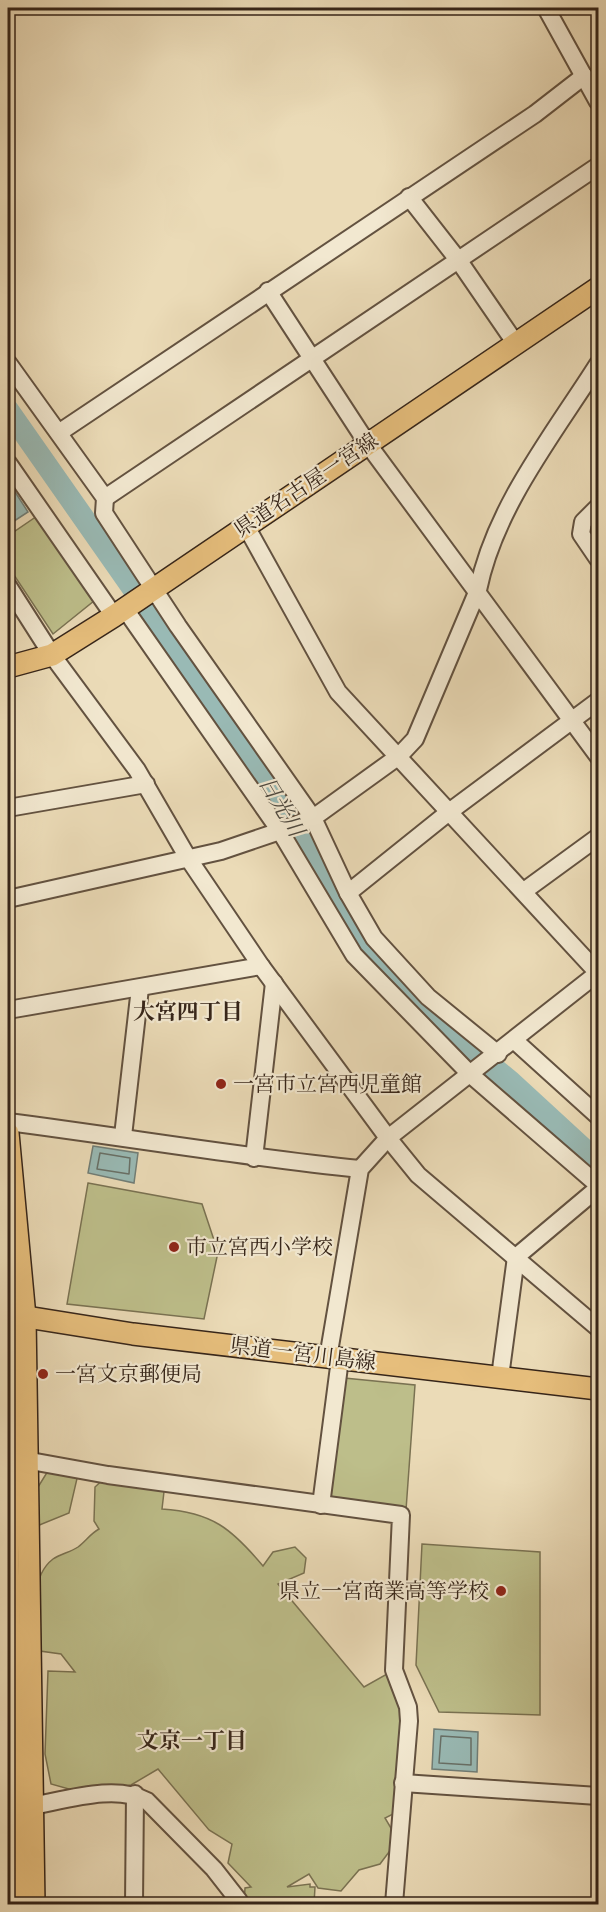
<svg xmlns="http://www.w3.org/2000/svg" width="606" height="1912" font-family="'Libre Bodoni','Noto Serif JP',serif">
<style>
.green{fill:#bdbe8a;stroke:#7a7252;stroke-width:1.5}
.water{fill:#99bab5;stroke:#717e77;stroke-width:1.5}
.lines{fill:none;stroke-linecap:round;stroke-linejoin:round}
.shore{stroke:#687067;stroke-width:1.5}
.river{stroke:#99bab5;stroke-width:22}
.minor-casing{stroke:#635240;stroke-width:20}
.major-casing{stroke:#362519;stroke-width:24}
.minor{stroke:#f2e8d0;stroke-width:16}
.major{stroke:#e6be7c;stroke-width:21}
.poi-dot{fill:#8f2418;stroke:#f2e8d0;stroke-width:2}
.labels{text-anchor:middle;stroke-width:4.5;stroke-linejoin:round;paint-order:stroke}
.street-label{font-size:21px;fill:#362519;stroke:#f2e8d0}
.poi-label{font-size:21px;fill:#362519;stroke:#f2e8d0;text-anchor:start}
.water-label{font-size:22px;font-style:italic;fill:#4f4a40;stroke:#f2e8d0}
.neighbourhood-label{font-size:22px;font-weight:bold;fill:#362519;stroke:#f2e8d0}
</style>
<rect width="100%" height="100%" fill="#ebdbb7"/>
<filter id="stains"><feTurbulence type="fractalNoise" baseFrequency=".00333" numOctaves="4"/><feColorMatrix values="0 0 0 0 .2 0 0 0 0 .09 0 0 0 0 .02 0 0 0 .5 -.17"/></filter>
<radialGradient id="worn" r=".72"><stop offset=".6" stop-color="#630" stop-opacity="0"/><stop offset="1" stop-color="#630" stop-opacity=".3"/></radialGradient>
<!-- green -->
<g class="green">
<path d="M 43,512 L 100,596 L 53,634 L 8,566 L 8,536 Z"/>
<path d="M 88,1183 L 202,1204 L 218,1252 L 204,1319 L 67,1304 Z"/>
<path d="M 334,1377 L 415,1385 L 406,1510 L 322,1502 Z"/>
<path d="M 51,1466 L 79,1470 L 69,1513 L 37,1526 L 38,1487 Z"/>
<path d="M 108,1475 L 165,1483 L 162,1509 C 212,1512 232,1529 263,1566 L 273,1552 L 295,1547 L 306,1558 L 304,1573 L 278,1584 L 364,1687 L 394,1670 L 402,1694 L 401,1810 L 385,1818 L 398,1840 L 380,1864 L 359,1870 L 341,1891 L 318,1888 L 309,1874 L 287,1887 L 310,1884 L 310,1887 L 315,1887 L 314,1904 L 244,1904 L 245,1888 L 251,1887 L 228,1863 L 232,1844 L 209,1830 L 158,1769 L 131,1785 L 90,1795 L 51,1784 L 45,1754 L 48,1671 L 75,1672 L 61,1654 L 40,1651 C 37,1623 27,1579 53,1559 C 60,1554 71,1552 78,1547 C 86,1541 90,1534 99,1529 L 94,1521 L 95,1487 Z"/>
<path d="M 422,1544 L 540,1552 L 540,1715 L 439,1712 L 416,1665 Z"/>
</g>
<!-- water -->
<g class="water">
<path d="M 8,481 L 28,512 L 8,525 Z"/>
<path d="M 93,1146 L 138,1153 L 134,1183 L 88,1173 Z"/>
<path d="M 434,1729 L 478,1732 L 477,1772 L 432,1769 Z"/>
</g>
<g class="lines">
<!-- shore -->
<g class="shore">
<path d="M 100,1153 L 130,1158 L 129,1174 L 97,1169 Z"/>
<path d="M 441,1736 L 471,1738 L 471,1765 L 439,1763 Z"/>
</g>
<!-- river -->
<path class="river" d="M 8,410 L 262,773 L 342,913 L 373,961 L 427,1013 L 511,1082 L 598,1162"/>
<!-- minor casing -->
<g class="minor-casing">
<g id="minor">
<path d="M 546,8 L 598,102"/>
<path d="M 409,197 L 459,261 L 516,344"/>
<path d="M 268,291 L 367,443 L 598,756"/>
<path d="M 8,363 L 105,498 L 104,513 L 178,626 L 313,818 L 348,893 L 374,938 L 428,997 L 498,1054"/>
<path d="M 60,432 L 535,114 L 584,76"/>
<path d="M 8,463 L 114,616"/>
<path d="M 105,498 L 598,166"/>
<path d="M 598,507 L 583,522 L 581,534 L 598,559"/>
<path d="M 246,526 L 338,692 L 598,973 L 388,1138 L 360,1169 L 328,1358"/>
<path d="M 8,586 L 52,655 L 137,770 L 188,858 L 261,966 L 388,1138 L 418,1175 L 598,1328"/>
<path d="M 125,609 L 280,831 L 354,955 L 471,1075 L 598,1185"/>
<path d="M 8,808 L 146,784"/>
<path d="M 524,891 L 598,837"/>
<path d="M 348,893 L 449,812 L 598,701"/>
<path d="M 8,899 L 221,851 L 280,831 L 313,818 L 399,756 L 415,739 L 478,590 C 495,507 553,435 598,364"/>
<path d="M 8,1010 L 261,966"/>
<path d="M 515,1041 L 598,1116"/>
<path d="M 8,1122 C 125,1137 242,1157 360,1169"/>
<path d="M 123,1136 L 140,988"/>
<path d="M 254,1158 L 274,983"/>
<path d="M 500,1377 L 516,1257 L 598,1188"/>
<path d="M 25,1460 L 108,1475 L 401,1515 L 394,1670 L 408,1707 L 409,1721 L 394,1904"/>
<path d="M 321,1505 L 340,1359"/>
<path d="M 403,1783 L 598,1796"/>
<path d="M 20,1808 C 58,1803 113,1782 147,1801 L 214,1869 L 239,1901 L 239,1904"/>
<path d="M 134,1904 L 135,1794"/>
</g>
</g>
<!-- major casing -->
<g class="major-casing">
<g id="major">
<path d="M 8,667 L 52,655 L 114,616 L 598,288"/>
<path d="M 8,1133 L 25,1317 L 34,1904"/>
<path d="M 8,1312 L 8,1550 L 15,1904"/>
<path d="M 8,1314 L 133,1334 L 598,1389"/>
</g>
</g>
<!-- minor -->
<use href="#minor" class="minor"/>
<!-- major -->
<use href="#major" class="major"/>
</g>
<!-- markers -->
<g class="poi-dot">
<circle cx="221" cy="1084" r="6"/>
<circle cx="174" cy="1247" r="6"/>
<circle cx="43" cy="1374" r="6"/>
<circle cx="501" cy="1591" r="6"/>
</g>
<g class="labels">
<!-- street labels -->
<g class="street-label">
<text transform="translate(306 485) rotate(-34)" y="7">県道名古屋一宮線</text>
<text transform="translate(303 1354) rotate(7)" y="7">県道一宮川島線</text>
</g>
<!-- poi labels -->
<g class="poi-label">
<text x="233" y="1091">一宮市立宮西児童館</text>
<text x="186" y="1254">市立宮西小学校</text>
<text x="55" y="1381">一宮文京郵便局</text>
<text x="489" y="1598" text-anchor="end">県立一宮商業高等学校</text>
</g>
<!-- water labels -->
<g class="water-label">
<text transform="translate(282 806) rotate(59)" y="8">日光川</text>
</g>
<!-- neighbourhood labels -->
<g class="neighbourhood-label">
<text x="188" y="1019">大宮四丁目</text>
<text x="192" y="1748">文京一丁目</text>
</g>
</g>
<!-- margin -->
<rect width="606" height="1912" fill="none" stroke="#ebdbb7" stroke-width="30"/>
<rect x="9" y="9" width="588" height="1894" fill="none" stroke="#362519" stroke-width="3"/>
<rect x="15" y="15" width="576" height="1882" fill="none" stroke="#362519" stroke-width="1.5"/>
<rect width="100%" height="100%" filter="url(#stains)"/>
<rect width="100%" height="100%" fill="url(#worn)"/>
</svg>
